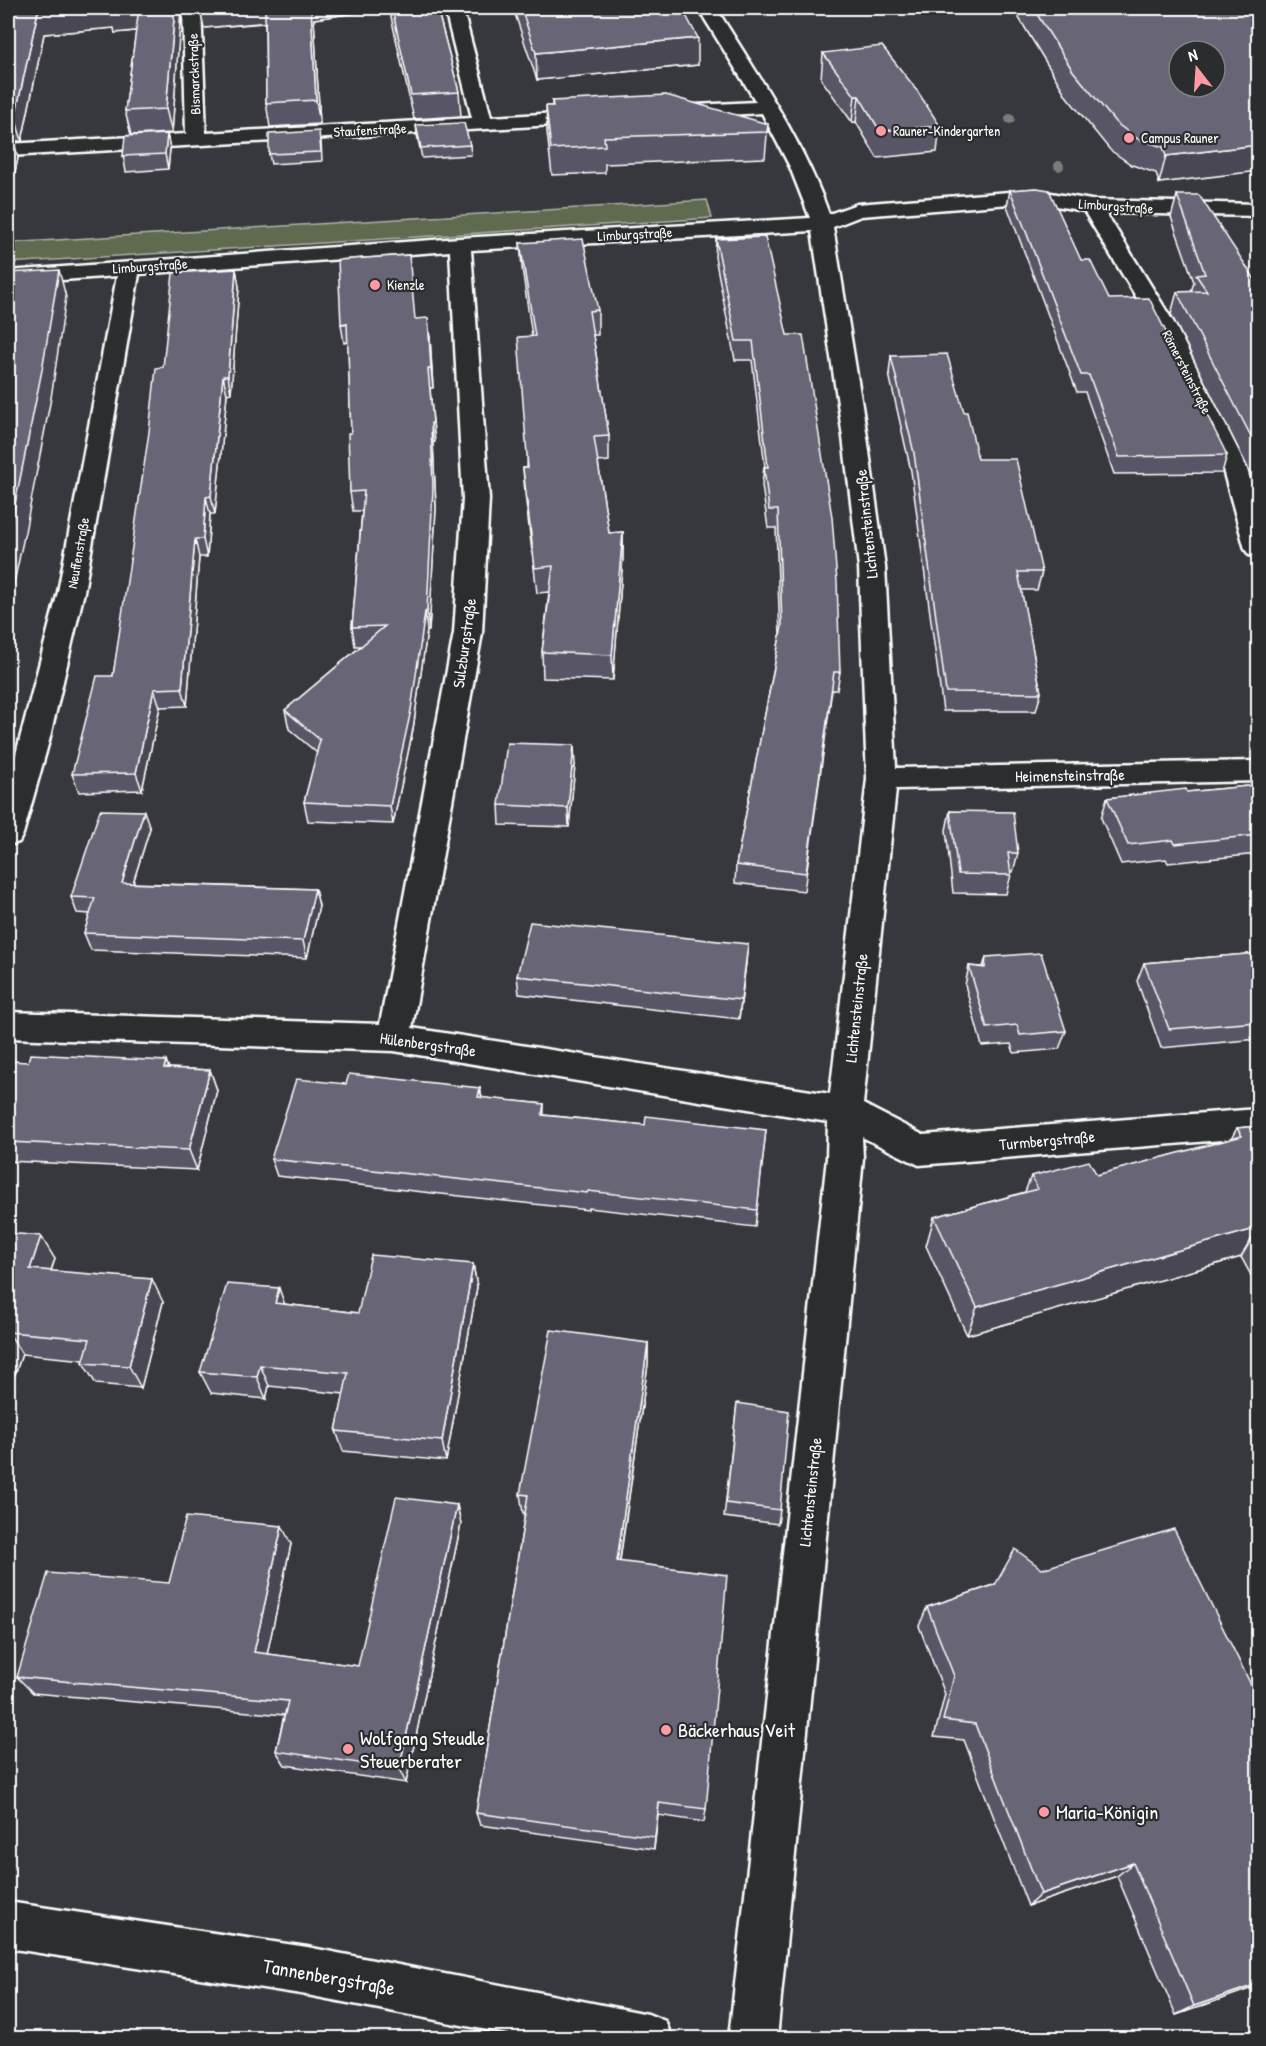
<svg xmlns="http://www.w3.org/2000/svg" width="1266" height="2046" font-family="'Patrick Hand',sans-serif">
<style>
.green{fill:#5f6a50;stroke:#afb4a8;stroke-width:1.5}
.lines{fill:none;stroke-linecap:round;stroke-linejoin:round}
.minor-casing{stroke:#fff;stroke-width:5}
.minor{fill:#2a2d2e;fill-rule:evenodd}
.tree{fill:#797c78}
.wall{fill:#595766;stroke:#fff;stroke-width:1.5}
.shaded-wall{fill:#484753;stroke:#fff;stroke-width:1.5}
.building{fill:#676577;stroke:#fff;stroke-width:1.5;fill-rule:evenodd}
.poi-dot{fill:#ff9aa2;stroke:#2a2d2e;stroke-width:2}
.labels{text-anchor:middle;stroke-width:4.5;stroke-linejoin:round;paint-order:stroke}
.far-street-label{font-size:14px;fill:#fff;stroke:#2a2d2e}
.far-poi-label{font-size:14px;fill:#fff;stroke:#2a2d2e;text-anchor:start}
.street-label{font-size:16px;fill:#fff;stroke:#2a2d2e}
.near-poi-label{font-size:20px;fill:#fff;stroke:#2a2d2e;text-anchor:start}
.near-street-label{font-size:20px;fill:#fff;stroke:#2a2d2e}
</style>
<rect width="100%" height="100%" fill="#36383d"/>
<filter id="ink" filterUnits="userSpaceOnUse"><feTurbulence type="fractalNoise" baseFrequency=".0167" numOctaves="2"/><feDisplacementMap in="SourceGraphic" scale="12" xChannelSelector="R" yChannelSelector="G"/><feConvolveMatrix kernelMatrix="1 2 1 2 8 2 1 2 1" color-interpolation-filters="sRGB"/></filter>
<g filter="url(#ink)">
<!-- green -->
<path class="green" d="M 707,200 L 712,218 L 8,263 L 8,243 Z"/>
<g class="lines">
<!-- minor casing -->
<g class="minor-casing">
<g id="minor">
<path d="M 183,8 L 201,8 L 206,133 L 472,118 L 447,18 L 441,8 L 459,8 L 465,18 L 491,117 L 590,111 L 597,113 L 600,117 L 597,121 L 590,123 L 8,156 L 8,144 L 186,134 Z"/>
<path d="M 698,8 L 716,8 C 758,75 802,139 829,214 L 857,204 L 1034,190 L 1091,200 L 1258,204 L 1258,216 L 1106,213 L 1174,323 L 1246,466 L 1258,507 L 1258,557 L 1249,555 L 1245,549 L 1222,466 L 1152,323 L 1084,211 L 1034,202 L 861,216 L 833,227 L 867,437 L 885,567 L 896,768 L 1258,761 L 1258,781 L 896,789 L 863,1104 L 923,1135 L 1258,1109 L 1258,1137 L 919,1165 L 862,1137 L 863,1158 L 777,2038 L 729,2038 L 827,1158 L 828,1122 L 394,1051 L 8,1038 L 8,1012 L 380,1024 L 454,633 L 463,499 L 450,251 L 139,274 L 84,592 L 49,741 L 23,834 L 19,842 L 8,845 L 8,785 L 58,592 L 117,276 L 8,284 L 8,271 L 460,238 L 810,218 L 790,167 L 762,113 L 675,118 L 668,116 L 665,112 L 668,108 L 675,106 L 756,102 ZM 812,231 L 843,437 L 859,567 L 867,779 L 830,1094 L 412,1028 L 482,633 L 489,499 L 471,250 Z"/>
<path d="M 8,1902 L 307,1947 L 648,2014 L 665,2021 L 672,2038 L 529,2038 L 307,1995 L 8,1948 Z"/>
</g>
</g>
<!-- minor -->
<use href="#minor" class="minor"/>
</g>
<!-- trees -->
<g class="tree">
<circle cx="1010" cy="119" r="5"/>
<circle cx="1059" cy="166" r="5"/>
</g>
<!-- wall -->
<g class="wall">
<path d="M 8,8 L 181,8 L 172,133 L 131,135 L 125,111 L 136,31 L 115,33 L 114,28 L 44,34 L 22,141 L 14,141 L 18,158 L 14,177 L 8,177 Z"/>
<path d="M 200,8 L 437,8 L 459,92 L 461,116 L 414,119 L 389,8 L 314,19 L 320,124 L 270,127 L 266,103 L 265,23 L 204,28 Z"/>
<path d="M 513,8 L 682,8 L 698,65 L 537,80 Z"/>
<path d="M 1021,8 L 1258,8 L 1159,183 L 1156,173 L 1132,165 L 1110,150 L 1067,97 L 1019,18 Z"/>
<path d="M 823,53 L 940,126 L 937,152 L 877,158 L 856,122 L 852,122 L 821,79 Z"/>
<path d="M 552,101 L 768,124 L 765,158 L 605,164 L 605,173 L 552,175 L 547,132 L 546,106 L 552,106 Z"/>
<path d="M 416,125 L 470,145 L 471,155 L 422,158 L 417,135 Z"/>
<path d="M 167,134 L 170,149 L 168,169 L 126,172 L 123,156 Z"/>
<path d="M 321,140 L 322,161 L 271,164 L 269,154 Z"/>
<path d="M 1010,190 L 1081,260 L 1109,299 L 1227,455 L 1222,473 L 1114,474 L 1085,392 L 1077,392 L 1007,206 Z"/>
<path d="M 1177,195 L 1258,284 L 1258,472 L 1250,472 L 1171,314 L 1177,292 L 1191,292 L 1194,282 L 1171,217 Z"/>
<path d="M 765,237 L 840,672 L 837,690 L 832,690 L 804,891 L 735,883 L 736,865 L 780,636 L 776,528 L 768,528 L 762,485 L 764,467 L 765,467 L 752,360 L 735,360 L 715,257 L 716,239 Z"/>
<path d="M 520,243 L 598,310 L 598,335 L 593,335 L 609,436 L 609,461 L 598,462 L 609,533 L 623,532 L 623,557 L 613,680 L 543,678 L 542,652 L 549,592 L 537,593 L 525,494 L 523,468 L 527,468 L 532,336 L 522,268 Z"/>
<path d="M 236,269 L 239,287 L 231,393 L 227,394 L 215,514 L 210,514 L 207,557 L 199,557 L 187,706 L 160,707 L 142,790 L 79,792 L 72,774 L 113,676 L 163,367 Z"/>
<path d="M 416,319 L 430,337 L 433,388 L 430,388 L 435,442 L 433,442 L 436,508 L 429,631 L 427,631 L 413,729 L 393,824 L 308,821 L 304,802 L 317,753 L 289,729 L 285,710 L 361,646 L 355,646 L 352,627 L 362,511 L 353,511 L 350,492 L 351,433 L 348,342 L 344,343 L 341,324 Z"/>
<path d="M 891,356 L 978,459 L 1042,572 L 1037,590 L 1021,590 L 1041,693 L 1036,711 L 943,711 L 911,471 L 889,374 Z"/>
<path d="M 575,765 L 569,827 L 500,825 L 499,805 Z"/>
<path d="M 1258,785 L 1258,854 L 1168,863 L 1166,859 L 1121,864 L 1101,818 L 1107,798 L 1187,792 Z"/>
<path d="M 950,811 L 1018,853 L 1013,872 L 1011,872 L 1011,875 L 1006,894 L 953,893 L 946,830 Z"/>
<path d="M 150,828 L 133,883 L 315,889 L 319,906 L 307,958 L 91,950 L 84,933 L 90,914 L 77,913 L 71,897 Z"/>
<path d="M 1258,953 L 1258,1039 L 1161,1048 L 1137,981 L 1144,963 Z"/>
<path d="M 986,957 L 1066,1031 L 1059,1049 L 1014,1053 L 1011,1044 L 982,1046 L 965,985 L 969,966 L 983,967 Z"/>
<path d="M 746,963 L 739,1019 L 519,994 L 517,976 Z"/>
<path d="M 8,1061 L 28,1062 L 166,1061 L 169,1068 L 210,1070 L 217,1090 L 197,1170 L 8,1161 Z"/>
<path d="M 346,1084 L 480,1088 L 482,1098 L 544,1104 L 544,1115 L 645,1125 L 766,1130 L 755,1227 L 589,1208 L 588,1210 L 277,1176 L 271,1159 Z"/>
<path d="M 1258,1126 L 1258,1288 L 1241,1257 L 967,1335 L 926,1246 L 934,1217 L 1025,1192 L 1031,1176 L 1097,1175 L 1231,1139 L 1237,1128 Z"/>
<path d="M 8,1233 L 55,1259 L 51,1271 L 163,1302 L 141,1388 L 96,1384 L 83,1363 L 84,1360 L 22,1354 L 8,1395 Z"/>
<path d="M 473,1264 L 477,1287 L 446,1461 L 343,1451 L 336,1431 L 344,1394 L 269,1386 L 266,1399 L 211,1393 L 200,1372 L 284,1304 L 358,1313 Z"/>
<path d="M 648,1343 L 648,1364 L 620,1561 L 706,1809 L 704,1822 L 658,1815 L 654,1849 L 480,1825 L 476,1813 L 525,1513 L 523,1513 L 520,1494 Z"/>
<path d="M 737,1403 L 780,1510 L 778,1524 L 724,1517 Z"/>
<path d="M 457,1505 L 461,1524 L 406,1783 L 285,1765 L 276,1751 L 284,1715 L 33,1693 L 17,1677 L 169,1583 L 291,1544 L 267,1654 L 358,1666 Z"/>
<path d="M 1042,1569 L 1258,1699 L 1258,1986 L 1176,2015 L 1117,1876 L 1028,1906 L 964,1740 L 934,1737 L 945,1694 L 919,1626 L 927,1607 Z"/>
</g>
<!-- shaded-wall -->
<g class="shaded-wall">
<path d="M 76,8 L 139,8 L 144,30 L 115,33 L 114,28 L 44,34 L 22,141 L 15,117 L 38,11 Z"/>
<path d="M 175,8 L 181,8 L 172,133 L 166,109 Z"/>
<path d="M 200,8 L 266,8 L 269,22 L 204,28 Z"/>
<path d="M 311,8 L 389,8 L 314,19 L 320,124 L 316,100 Z"/>
<path d="M 698,38 L 698,65 L 537,80 L 536,53 Z"/>
<path d="M 855,96 L 859,96 L 856,122 L 852,122 Z"/>
<path d="M 11,133 L 18,158 L 14,177 L 8,154 Z"/>
<path d="M 167,134 L 170,149 L 168,169 L 165,154 Z"/>
<path d="M 1258,145 L 1258,171 L 1159,183 L 1166,156 Z"/>
<path d="M 236,269 L 239,287 L 231,393 L 228,376 Z"/>
<path d="M 59,270 L 66,297 L 51,398 L 25,532 L 8,610 L 8,537 Z"/>
<path d="M 428,318 L 430,337 L 433,388 L 431,369 Z"/>
<path d="M 223,376 L 227,394 L 215,514 L 211,496 Z"/>
<path d="M 431,423 L 433,442 L 436,508 L 429,631 L 427,611 Z"/>
<path d="M 206,497 L 210,514 L 207,557 L 203,539 Z"/>
<path d="M 623,532 L 623,557 L 613,680 L 612,655 Z"/>
<path d="M 195,539 L 199,557 L 187,706 L 182,688 Z"/>
<path d="M 425,612 L 427,631 L 413,729 L 393,824 L 390,806 Z"/>
<path d="M 154,689 L 160,707 L 142,790 L 136,773 Z"/>
<path d="M 574,745 L 575,765 L 569,827 L 568,808 Z"/>
<path d="M 144,811 L 150,828 L 128,899 L 122,883 Z"/>
<path d="M 315,889 L 319,906 L 307,958 L 303,941 Z"/>
<path d="M 748,944 L 746,963 L 739,1019 L 741,1000 Z"/>
<path d="M 166,1061 L 174,1081 L 164,1068 Z"/>
<path d="M 210,1070 L 217,1090 L 197,1170 L 189,1150 Z"/>
<path d="M 480,1088 L 483,1105 L 478,1097 Z"/>
<path d="M 1258,1228 L 1241,1257 L 967,1335 L 977,1307 Z"/>
<path d="M 41,1236 L 55,1259 L 43,1292 L 30,1269 Z"/>
<path d="M 473,1264 L 477,1287 L 446,1461 L 442,1441 Z"/>
<path d="M 152,1279 L 163,1302 L 141,1388 L 129,1366 Z"/>
<path d="M 279,1288 L 287,1311 L 275,1303 Z"/>
<path d="M 8,1332 L 22,1354 L 8,1395 Z"/>
<path d="M 648,1343 L 648,1364 L 617,1579 L 617,1561 Z"/>
<path d="M 260,1365 L 269,1386 L 266,1399 L 257,1377 Z"/>
<path d="M 457,1505 L 461,1524 L 406,1783 L 399,1769 Z"/>
<path d="M 282,1526 L 291,1544 L 264,1668 L 254,1652 Z"/>
<path d="M 659,1803 L 658,1815 L 654,1849 L 655,1837 Z"/>
<path d="M 1133,1863 L 1117,1876 L 1028,1906 L 1041,1894 Z"/>
<path d="M 1258,1984 L 1258,1986 L 1176,2015 L 1194,2006 Z"/>
</g>
<!-- building -->
<g class="building">
<path d="M 8,8 L 76,8 L 38,11 L 15,117 L 8,117 Z"/>
<path d="M 109,8 L 134,8 L 109,10 Z"/>
<path d="M 139,8 L 175,8 L 166,109 L 125,111 Z"/>
<path d="M 265,8 L 311,8 L 316,100 L 266,103 Z"/>
<path d="M 392,8 L 437,8 L 459,92 L 411,95 Z"/>
<path d="M 521,8 L 682,8 L 698,38 L 536,53 Z"/>
<path d="M 1033,8 L 1258,8 L 1258,145 L 1166,156 L 1163,147 L 1138,139 L 1116,123 L 1073,71 ZM 1179,51 L 1215,51 L 1215,87 L 1179,87 Z"/>
<path d="M 882,46 L 916,89 L 940,126 L 880,131 L 859,96 L 855,96 L 823,53 Z"/>
<path d="M 666,95 L 768,124 L 767,132 L 604,137 L 605,146 L 551,149 L 546,106 L 553,106 L 552,101 Z"/>
<path d="M 464,123 L 470,145 L 421,148 L 416,125 Z"/>
<path d="M 319,131 L 321,152 L 269,154 L 269,134 Z"/>
<path d="M 8,133 L 11,133 L 8,151 Z"/>
<path d="M 167,134 L 165,154 L 123,156 L 125,136 Z"/>
<path d="M 1037,188 L 1049,190 L 1081,260 L 1090,260 L 1109,299 L 1149,298 L 1227,455 L 1119,457 L 1089,375 L 1081,375 L 1010,190 Z"/>
<path d="M 1177,195 L 1199,195 L 1258,284 L 1258,450 L 1177,292 L 1207,291 L 1196,275 L 1205,274 Z"/>
<path d="M 765,237 L 787,335 L 803,335 L 832,517 L 837,582 L 840,672 L 834,672 L 806,873 L 736,865 L 782,626 L 778,510 L 769,510 L 764,467 L 768,467 L 753,341 L 736,341 L 716,239 Z"/>
<path d="M 583,239 L 598,310 L 589,311 L 609,436 L 594,437 L 609,533 L 623,532 L 612,655 L 542,652 L 553,566 L 535,568 L 523,468 L 528,468 L 518,337 L 535,336 L 520,243 Z"/>
<path d="M 409,255 L 415,319 L 428,318 L 431,369 L 428,369 L 433,423 L 431,423 L 433,489 L 427,611 L 425,612 L 411,710 L 390,806 L 304,802 L 320,740 L 285,710 L 385,626 L 352,627 L 364,491 L 350,492 L 348,433 L 351,433 L 347,323 L 341,324 L 338,260 Z"/>
<path d="M 236,269 L 228,376 L 223,376 L 211,496 L 206,497 L 203,539 L 195,539 L 182,688 L 154,689 L 136,773 L 72,774 L 97,676 L 113,676 L 149,432 L 156,368 L 163,367 L 173,273 Z"/>
<path d="M 59,270 L 42,370 L 15,504 L 8,537 L 8,273 Z"/>
<path d="M 947,354 L 964,412 L 967,412 L 978,459 L 1016,459 L 1042,572 L 1018,572 L 1041,693 L 946,692 L 914,453 L 891,356 Z"/>
<path d="M 507,743 L 574,745 L 568,808 L 499,805 Z"/>
<path d="M 1258,785 L 1258,835 L 1175,844 L 1173,840 L 1128,845 L 1107,798 L 1186,789 L 1187,792 Z"/>
<path d="M 100,810 L 144,811 L 122,883 L 315,889 L 303,941 L 84,933 L 95,898 L 71,897 Z"/>
<path d="M 950,811 L 1013,812 L 1018,853 L 1008,853 L 1011,875 L 958,874 Z"/>
<path d="M 530,922 L 748,944 L 741,1000 L 517,976 Z"/>
<path d="M 1041,953 L 1066,1031 L 1020,1035 L 1017,1025 L 987,1028 L 969,966 L 985,968 L 986,957 Z"/>
<path d="M 1258,953 L 1258,1022 L 1169,1029 L 1144,963 Z"/>
<path d="M 30,1054 L 166,1061 L 164,1068 L 210,1070 L 189,1150 L 8,1142 L 8,1061 L 28,1062 Z"/>
<path d="M 349,1074 L 480,1088 L 478,1097 L 544,1104 L 542,1115 L 645,1125 L 646,1116 L 766,1130 L 757,1210 L 588,1191 L 587,1193 L 271,1159 L 296,1079 L 346,1084 Z"/>
<path d="M 1258,1126 L 1258,1229 L 1258,1228 L 977,1307 L 934,1217 L 1038,1189 L 1031,1176 L 1089,1161 L 1097,1175 L 1242,1136 L 1237,1128 Z"/>
<path d="M 8,1233 L 41,1236 L 30,1269 L 152,1279 L 129,1366 L 83,1363 L 90,1339 L 8,1332 Z"/>
<path d="M 371,1255 L 473,1264 L 442,1441 L 336,1431 L 348,1373 L 260,1365 L 257,1377 L 200,1372 L 227,1284 L 279,1288 L 275,1303 L 358,1313 Z"/>
<path d="M 551,1330 L 648,1343 L 617,1561 L 727,1575 L 706,1809 L 659,1803 L 655,1837 L 476,1813 L 528,1495 L 520,1494 Z"/>
<path d="M 737,1403 L 789,1411 L 780,1510 L 726,1503 Z"/>
<path d="M 396,1497 L 457,1505 L 399,1769 L 276,1751 L 288,1701 L 17,1677 L 48,1573 L 169,1583 L 186,1517 L 282,1526 L 254,1652 L 358,1666 Z"/>
<path d="M 1174,1529 L 1258,1699 L 1258,1984 L 1194,2006 L 1133,1863 L 1041,1894 L 975,1724 L 943,1720 L 954,1676 L 927,1607 L 995,1585 L 1015,1549 L 1042,1569 Z"/>
</g>
</g>
<!-- markers -->
<g class="poi-dot">
<circle cx="881" cy="131" r="6"/>
<circle cx="1129" cy="138" r="6"/>
<circle cx="375" cy="285" r="6"/>
<circle cx="666" cy="1730" r="6"/>
<circle cx="348" cy="1749" r="6"/>
<circle cx="1044" cy="1812" r="6"/>
</g>
<g class="labels">
<!-- far-street labels -->
<g class="far-street-label">
<text transform="translate(194 74) rotate(-92)" y="5">Bismarckstraße</text>
<text transform="translate(370 130) rotate(-3)" y="5">Staufenstraße</text>
<text transform="translate(1116 206) rotate(4)" y="5">Limburgstraße</text>
<text transform="translate(635 234) rotate(-3)" y="5">Limburgstraße</text>
<text transform="translate(150 266) rotate(-4)" y="5">Limburgstraße</text>
<text transform="translate(1187 372) rotate(63)" y="5">Römersteinstraße</text>
<text transform="translate(78 553) rotate(-80)" y="5">Neuffenstraße</text>
</g>
<!-- far-poi labels -->
<g class="far-poi-label">
<text x="893" y="136">Rauner-Kindergarten</text>
<text x="1141" y="143">Campus Rauner</text>
<text x="387" y="290">Kienzle</text>
</g>
<!-- street labels -->
<g class="street-label">
<text transform="translate(866 524) rotate(-96)" y="6">Lichtensteinstraße</text>
<text transform="translate(464 643) rotate(-82)" y="6">Sulzburgstraße</text>
<text transform="translate(1070 775) rotate(-1)" y="6">Heimensteinstraße</text>
<text transform="translate(856 1008) rotate(-84)" y="6">Lichtensteinstraße</text>
<text transform="translate(428 1044) rotate(8)" y="6">Hülenbergstraße</text>
<text transform="translate(1047 1140) rotate(-5)" y="6">Turmbergstraße</text>
<text transform="translate(810 1492) rotate(-84)" y="6">Lichtensteinstraße</text>
</g>
<!-- near-poi labels -->
<g class="near-poi-label">
<text x="678" y="1737">Bäckerhaus Veit</text>
<text x="360" y="1745">Wolfgang Steudle<tspan x="360" dy="23">Steuerberater</tspan></text>
<text x="1056" y="1819">Maria-Königin</text>
</g>
<!-- near-street labels -->
<g class="near-street-label">
<text transform="translate(329 1977) rotate(10)" y="7">Tannenbergstraße</text>
</g>
</g>
<!-- margin -->
<rect width="1266" height="2046" fill="none" stroke="#2a2d2e" stroke-width="30"/>
<rect x="15" y="15" width="1236" height="2016" fill="none" stroke="#fff" stroke-width="2" filter="url(#ink)"/>
<!-- north arrow -->
<g transform="translate(1197 69) rotate(343)"><circle r="28" fill="#2a2d2e" stroke="#7f8182" stroke-width="1.5"/>
<path d="M0-4.5L10 22L0 15L-10 22Z" fill="#ff9aa2"/>
<text y="-9" font-size="16" font-weight="bold" text-anchor="middle" fill="#ffffff">N</text>
</g>
</svg>
